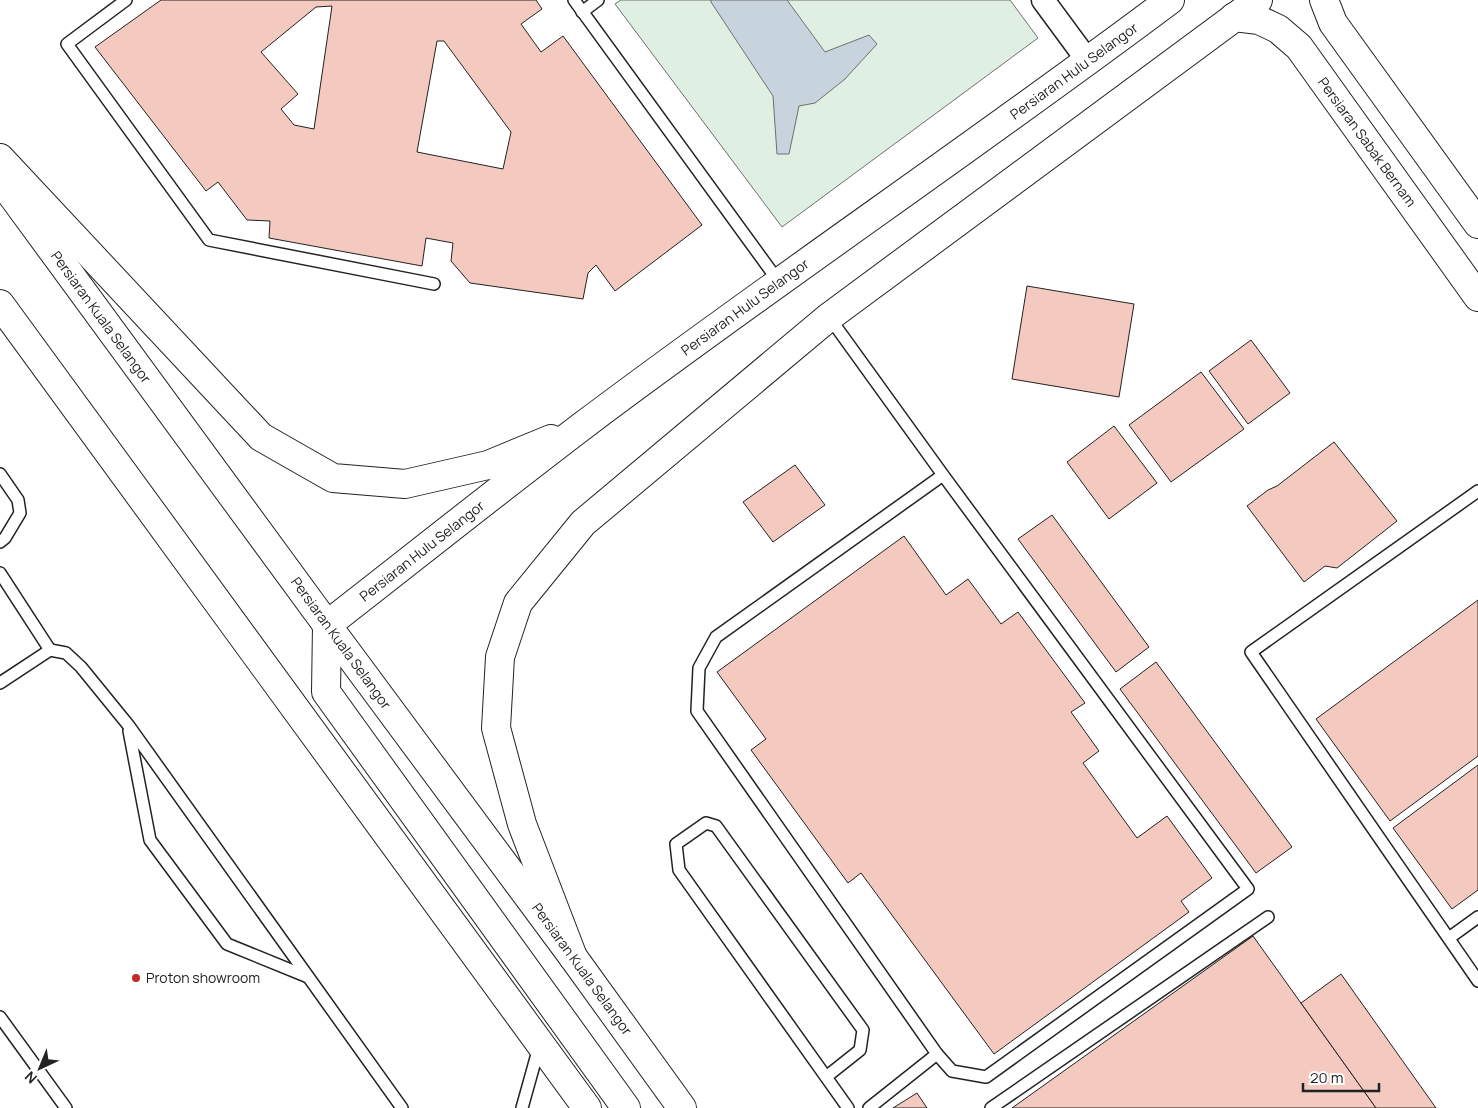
<svg xmlns="http://www.w3.org/2000/svg" width="1478" height="1108" font-family="Manrope,sans-serif">
<style>
.green{fill:#e0efe3;stroke:#6f6f6f}
.water{fill:#c7d3dd;stroke:#6f6f6f}
.building{fill:#f3c9c0;stroke:#222;fill-rule:evenodd}
.lines{fill:none;stroke-linecap:round;stroke-linejoin:round}
.service-casing{stroke:#222;stroke-width:14}
.minor-casing{stroke:#222;stroke-width:25}
.tertiary-casing{stroke:#222;stroke-width:30}
.primary-casing{stroke:#222;stroke-width:30}
.service{stroke:#fff;stroke-width:11}
.minor{stroke:#fff;stroke-width:22}
.tertiary{stroke:#fff;stroke-width:28}
.primary{stroke:#fff;stroke-width:28}
.poi-dot{fill:#c62828;stroke:#fff;stroke-width:2}
.labels{text-anchor:middle;stroke-width:4;stroke-linejoin:round;paint-order:stroke}
.street-label{font-size:14px;fill:#222;stroke:#fff}
.poi-label{font-size:14px;fill:#222;stroke:#fff;text-anchor:start}
</style>
<rect width="100%" height="100%" fill="#fff"/>
<!-- green -->
<path class="green" d="M 621,0 L 1010,0 L 1038,38 L 782,227 L 615,4 Z"/>
<!-- water -->
<path class="water" d="M 711,0 L 787,0 L 825,52 L 869,35 L 877,44 L 845,79 L 815,103 L 799,106 L 789,154 L 777,154 L 773,96 L 711,2 Z"/>
<!-- building -->
<g class="building">
<path d="M 161,0 L 536,0 L 542,9 L 521,24 L 541,52 L 563,36 L 702,225 L 615,291 L 596,265 L 588,273 L 583,299 L 470,283 L 451,261 L 453,243 L 426,238 L 422,266 L 269,238 L 270,221 L 247,220 L 218,182 L 206,191 L 95,47 ZM 332,6 L 314,129 L 294,125 L 281,109 L 298,94 L 261,52 L 316,7 ZM 437,41 L 444,41 L 511,132 L 503,169 L 417,152 Z"/>
<path d="M 1027,286 L 1134,304 L 1119,397 L 1012,379 Z"/>
<path d="M 1251,340 L 1290,393 L 1248,424 L 1209,371 Z"/>
<path d="M 1201,372 L 1244,429 L 1171,482 L 1129,425 Z"/>
<path d="M 1114,426 L 1157,483 L 1109,519 L 1067,462 Z"/>
<path d="M 1334,442 L 1397,521 L 1337,568 L 1325,566 L 1304,582 L 1247,506 L 1268,490 L 1277,486 Z"/>
<path d="M 795,465 L 825,505 L 773,542 L 743,502 Z"/>
<path d="M 1052,515 L 1149,647 L 1116,672 L 1018,539 Z"/>
<path d="M 904,536 L 946,595 L 968,579 L 1001,624 L 1018,612 L 1085,703 L 1071,712 L 1099,751 L 1083,763 L 1137,838 L 1167,816 L 1212,878 L 1181,901 L 1189,912 L 994,1054 L 861,873 L 848,883 L 751,750 L 766,739 L 717,672 Z"/>
<path d="M 1478,600 L 1478,756 L 1390,821 L 1316,719 Z"/>
<path d="M 1156,662 L 1292,847 L 1256,873 L 1120,689 Z"/>
<path d="M 1478,765 L 1478,890 L 1452,909 L 1393,828 Z"/>
<path d="M 1253,936 L 1376,1108 L 1012,1108 Z"/>
<path d="M 1341,974 L 1436,1108 L 1376,1108 L 1301,1003 Z"/>
<path d="M 917,1093 L 927,1108 L 893,1108 Z"/>
</g>
<g class="lines">
<!-- service casing -->
<g class="service-casing">
<g id="service">
<path d="M 126,0 L 67,44 L 209,240 L 434,284"/>
<path d="M 574,0 L 779,282"/>
<path d="M 582,12 L 598,0"/>
<path d="M 829,317 L 943,475 L 1248,889 L 986,1077 L 952,1071 L 937,1054 L 697,711 L 699,668 L 716,637 L 943,475"/>
<path d="M 0,474 L 18,500 L 20,513 L 5,538 L 0,542"/>
<path d="M 1478,491 L 1251,652 L 1478,981"/>
<path d="M 0,573 L 50,650"/>
<path d="M 0,683 L 50,650 L 66,653 L 81,667 L 129,726 L 402,1108"/>
<path d="M 129,731 L 150,840 L 227,944 L 308,977"/>
<path d="M 1449,938 L 1478,917"/>
<path d="M 0,1017 L 66,1108"/>
<path d="M 826,1077 L 860,1050 L 863,1030 L 716,826 L 706,823 L 676,844 L 679,870 L 826,1077 L 848,1108"/>
<path d="M 522,1108 L 539,1047"/>
<path d="M 869,1108 L 937,1054"/>
<path d="M 991,1108 L 1268,917"/>
</g>
</g>
<!-- minor casing -->
<g class="minor-casing">
<path id="minor" d="M 1043,0 L 1088,61"/>
</g>
<!-- tertiary casing -->
<g class="tertiary-casing">
<g id="tertiary">
<path d="M 1324,0 L 1333,23 L 1478,224"/>
<path d="M 1234,17 L 1259,20 L 1278,29 L 1299,47 L 1478,297"/>
</g>
</g>
<!-- primary casing -->
<g class="primary-casing">
<g id="primary">
<path d="M 0,158 L 261,437 L 333,478 L 405,484 L 488,465 L 551,439"/>
<path d="M 0,179 L 327,625 L 573,957 L 682,1108"/>
<path d="M 0,304 L 587,1108"/>
<path d="M 327,625 C 413,558 498,490 585,424 C 778,279 978,144 1170,0"/>
<path d="M 327,625 L 326,692 L 626,1108"/>
<path d="M 573,957 L 522,824 L 496,728 L 500,657 L 518,603 L 583,523 L 829,317 L 1258,0"/>
</g>
</g>
<!-- service -->
<use href="#service" class="service"/>
<!-- minor -->
<use href="#minor" class="minor"/>
<!-- tertiary -->
<use href="#tertiary" class="tertiary"/>
<!-- primary -->
<use href="#primary" class="primary"/>
</g>
<!-- markers -->
<circle class="poi-dot" cx="136" cy="978" r="5"/>
<g class="labels">
<!-- street labels -->
<g class="street-label">
<text transform="translate(1074 71) rotate(-36)" y="5">Persiaran Hulu Selangor</text>
<text transform="translate(1367 142) rotate(54)" y="5">Persiaran Sabak Bernam</text>
<text transform="translate(745 307) rotate(-36)" y="5">Persiaran Hulu Selangor</text>
<text transform="translate(101 317) rotate(54)" y="5">Persiaran Kuala Selangor</text>
<text transform="translate(422 551) rotate(-38)" y="5">Persiaran Hulu Selangor</text>
<text transform="translate(341 643) rotate(54)" y="5">Persiaran Kuala Selangor</text>
<text transform="translate(582 969) rotate(54)" y="5">Persiaran Kuala Selangor</text>
</g>
<!-- poi labels -->
<g class="poi-label">
<text x="146" y="983">Proton showroom</text>
</g>
</g>
<!-- north arrow -->
<g transform="translate(40 1068) rotate(224)" stroke="#ffffff" stroke-width="4" paint-order="stroke">
<path d="M0-4L9 19L0 12L-9 19Z" fill="#222222"/>
<text y="-8" font-size="14" font-weight="bold" text-anchor="middle" fill="#222222">N</text>
</g>
<!-- scale -->
<path d="M1303 1083v8h76v-8" fill="none" stroke="#222222" stroke-width="2.5"/>
<text x="1310" y="1083" font-size="15" fill="#222222" stroke="#ffffff" stroke-width="4" paint-order="stroke">20 m</text>
</svg>
